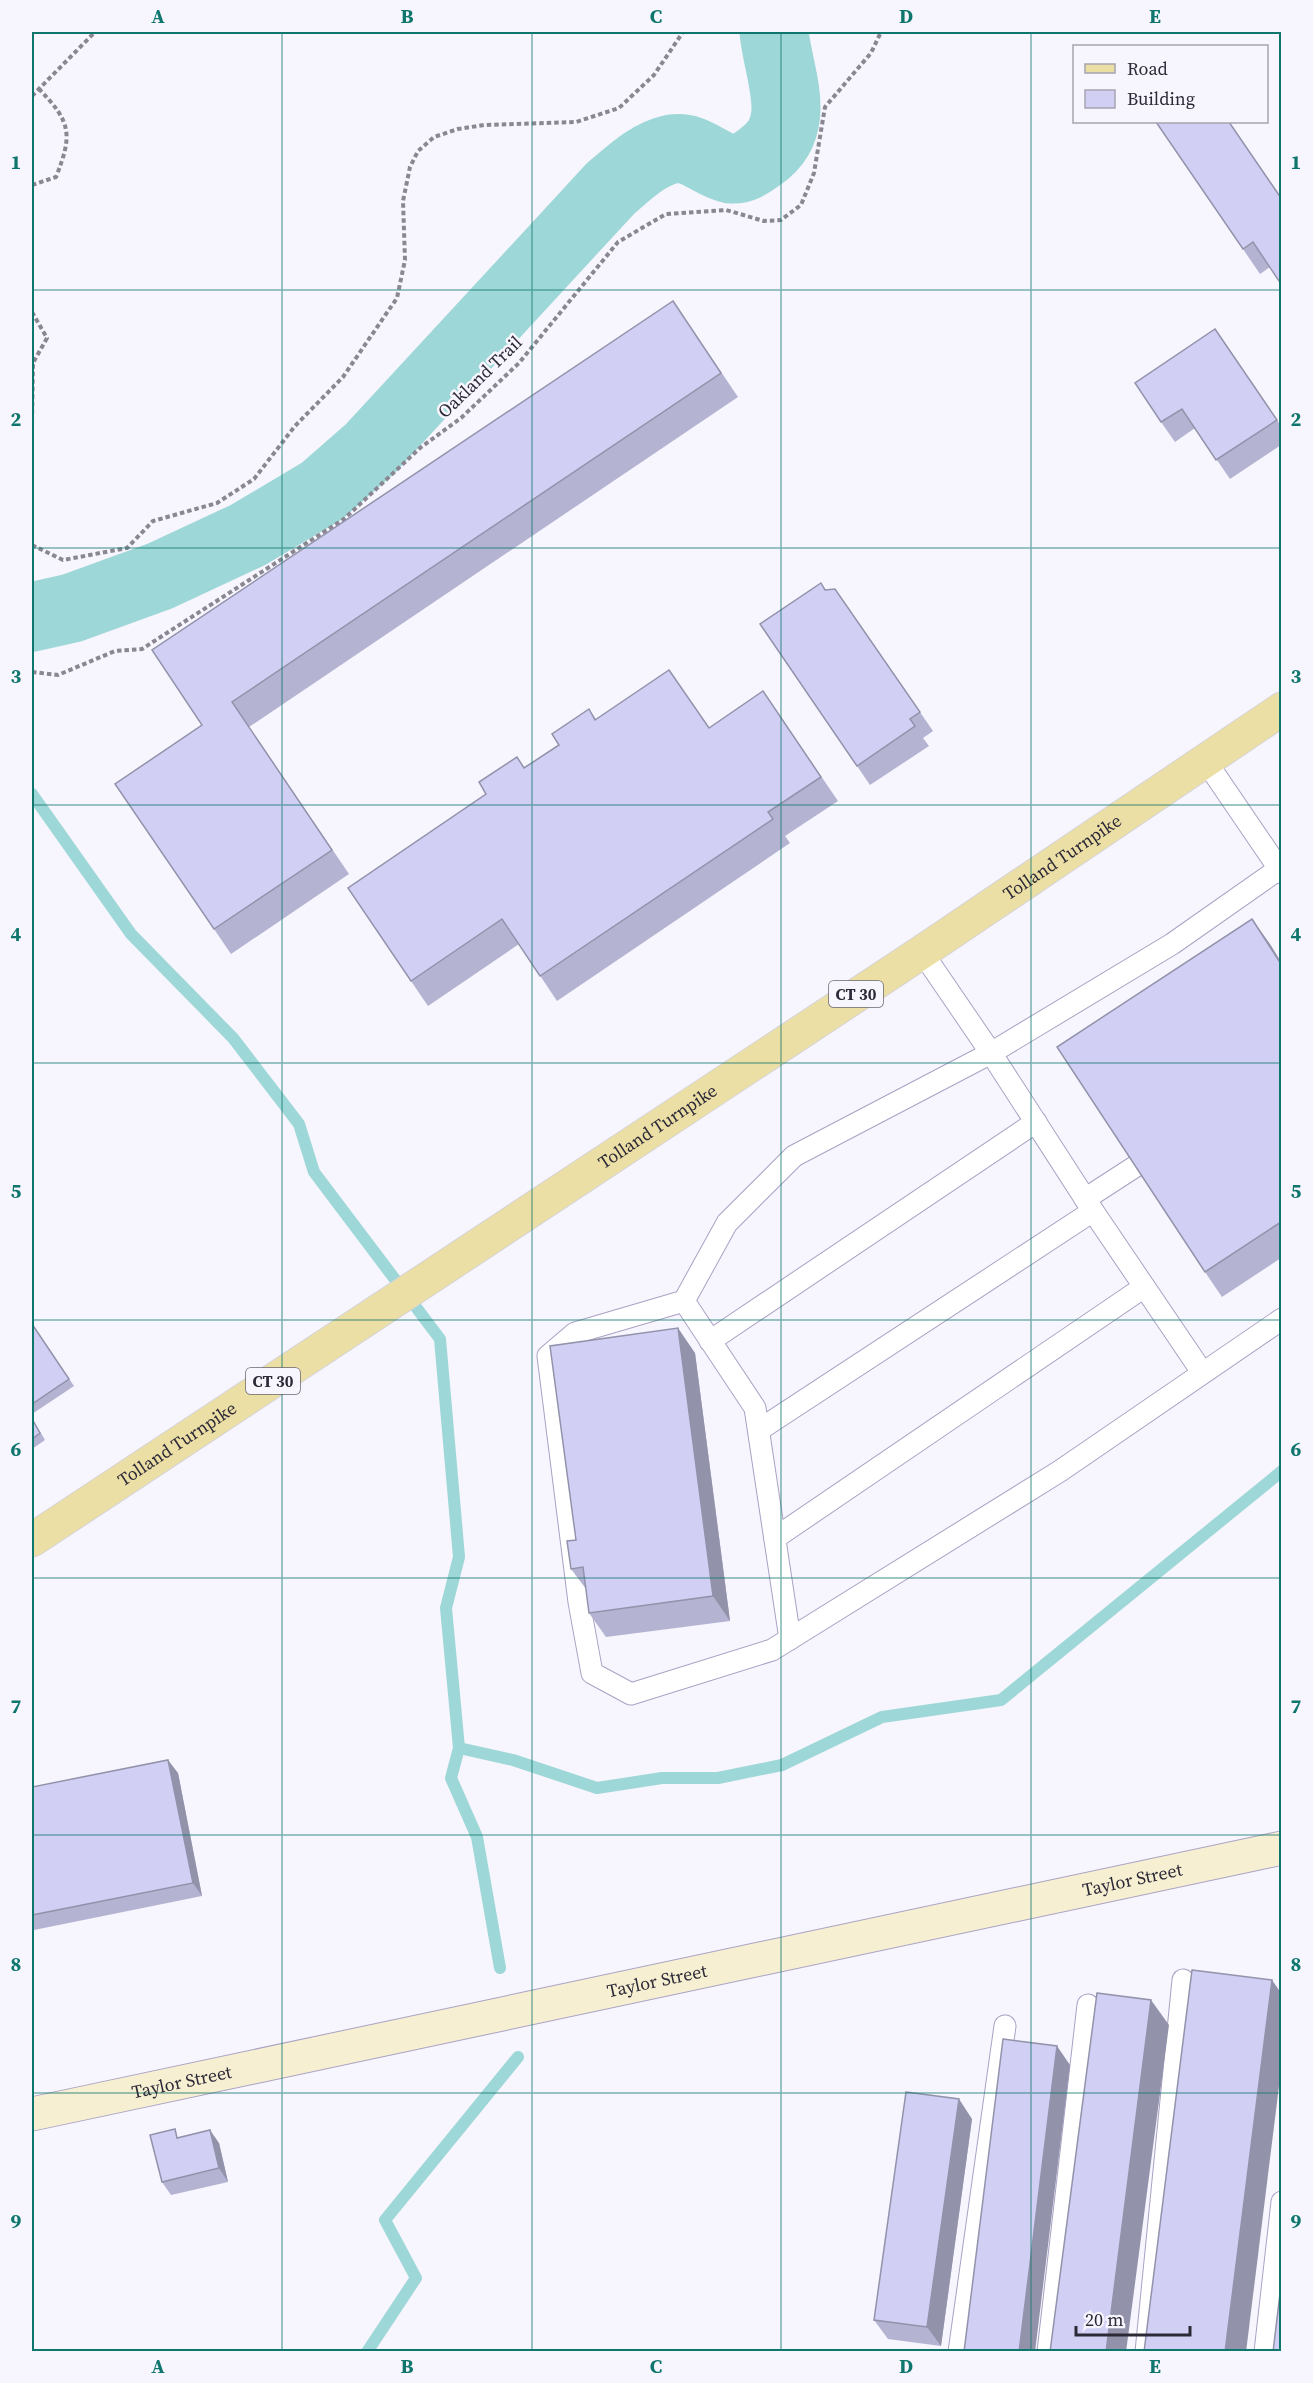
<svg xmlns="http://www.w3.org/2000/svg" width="1313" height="2383" font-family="'Source Serif 4',serif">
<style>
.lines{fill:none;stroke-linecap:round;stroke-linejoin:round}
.stream{stroke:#9ed7d7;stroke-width:12}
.river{stroke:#9ed7d7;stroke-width:69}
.lane-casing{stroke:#a9a2c4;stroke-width:23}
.secondary-casing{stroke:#a9a2c4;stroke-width:35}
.primary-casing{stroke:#d5d4d7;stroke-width:35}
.path{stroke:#8a8793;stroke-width:4;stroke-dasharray:4.5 3;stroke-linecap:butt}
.lane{stroke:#fff;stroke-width:21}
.secondary{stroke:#f6efd2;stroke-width:33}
.primary{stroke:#ecdfa5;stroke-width:33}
.wall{fill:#b4b3d2}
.shaded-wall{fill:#9292ab}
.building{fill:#d1d0f4;stroke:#9292ab;stroke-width:1.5}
.grid{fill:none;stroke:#0f766e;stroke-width:1.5;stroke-opacity:0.55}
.labels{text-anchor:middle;stroke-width:5;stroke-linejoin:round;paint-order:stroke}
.shield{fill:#f7f5fd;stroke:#6a6773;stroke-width:1.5}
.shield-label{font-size:16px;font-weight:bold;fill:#2d2a38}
.street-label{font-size:18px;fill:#2d2a38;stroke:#f7f5fd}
.neatline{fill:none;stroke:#0f766e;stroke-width:2}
.grid-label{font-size:20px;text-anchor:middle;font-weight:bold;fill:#0f766e}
</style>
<rect width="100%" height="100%" fill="#f7f5fd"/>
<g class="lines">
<!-- stream -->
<g class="stream">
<path d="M 32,794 L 131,934 L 233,1038 L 299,1124 L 314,1172 L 440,1339 L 459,1557 L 446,1608 L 459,1748 L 513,1760 L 597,1788 L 662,1778 L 718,1778 L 782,1765 L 882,1717 L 1001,1700 L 1282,1471"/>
<path d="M 459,1748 L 451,1778 L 477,1837 L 500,1968"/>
<path d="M 367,2352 L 416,2278 L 385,2220 L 518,2057"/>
</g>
<!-- river -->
<path class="river" d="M 32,617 L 72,608 L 160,576 L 248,535 L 322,491 L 370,449 L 611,188 C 629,173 648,154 672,149 C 695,145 710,165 731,169 C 742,170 752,163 760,157 C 805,126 779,78 774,32"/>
<!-- lane casing -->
<g class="lane-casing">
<g id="lane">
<path d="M 1205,760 L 1282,873"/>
<path d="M 922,952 L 991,1053 L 794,1156 L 727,1223 L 684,1301 L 575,1333 L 548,1356 L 579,1602 L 592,1673 L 631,1694 L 772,1650 L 1060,1471 L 1282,1319"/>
<path d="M 1085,1199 L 1136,1166"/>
<path d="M 1093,1211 L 991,1053 L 1172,944 L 1279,869"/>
<path d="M 684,1301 L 755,1408 L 790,1639"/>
<path d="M 710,1341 L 1036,1122"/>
<path d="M 759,1430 L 1093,1211 L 1202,1372"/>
<path d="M 775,1538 L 1144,1287"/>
<path d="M 959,2352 L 1005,2026"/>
<path d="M 1048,2352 L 1088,2005"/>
<path d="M 1146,2352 L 1183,1980"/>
<path d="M 1265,2352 L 1282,2202"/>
</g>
</g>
<!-- secondary casing -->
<g class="secondary-casing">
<g id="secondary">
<path id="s1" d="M 32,2114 L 1282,1848"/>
</g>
</g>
<!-- primary casing -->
<g class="primary-casing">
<g id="primary">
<path id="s2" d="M 32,1540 L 922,952 L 1282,709"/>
</g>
</g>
<!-- path -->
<g class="path">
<path d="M 32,96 L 95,32"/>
<path d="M 32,185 L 56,177 C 73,134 71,122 39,89"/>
<path d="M 32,312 L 47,338 L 33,363 L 32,422"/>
<path d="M 32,545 L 63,560 L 127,548 L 153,521 L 217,503 L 254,479 L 295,426 L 343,377 L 397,298 L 405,260 L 403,201 L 410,167 L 418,151 L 434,137 L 458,129 L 484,125 L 576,122 L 619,108 L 654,75 L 683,32"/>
<path d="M 32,672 L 58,675 L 115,651 L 142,649 L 344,519 L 420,448 L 461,418 L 519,363 L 618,242 L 666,214 L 726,210 L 764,221 L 781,220 L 801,205 L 814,173 L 825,107 L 871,53 L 881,32"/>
</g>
<!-- lane -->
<use href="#lane" class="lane"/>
<!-- secondary -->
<use href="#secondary" class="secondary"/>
<!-- primary -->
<use href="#primary" class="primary"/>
</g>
<!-- wall -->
<g class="wall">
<path d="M 1281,198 L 1270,267 L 1260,274 L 1243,249 Z"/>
<path d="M 690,326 L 738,397 L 249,727 L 349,874 L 231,954 L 214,929 L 202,725 Z"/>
<path d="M 1215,329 L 1281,426 L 1281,445 L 1230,479 L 1195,428 L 1175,442 L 1161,422 Z"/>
<path d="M 821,583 L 826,590 L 835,589 L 933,731 L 923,738 L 929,746 L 870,785 L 760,624 Z"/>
<path d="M 589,709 L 596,719 L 709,728 L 780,716 L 838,801 L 785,836 L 790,843 L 557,1001 L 519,944 L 428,1006 L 411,981 L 524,768 L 559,745 Z"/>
<path d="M 1252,919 L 1281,962 L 1281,1258 L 1222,1297 L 1205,1272 Z"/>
<path d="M 32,1324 L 74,1386 L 32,1414 Z"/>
<path d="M 695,1353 L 730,1621 L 606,1637 L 589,1613 L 586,1589 L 571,1569 L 576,1540 Z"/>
<path d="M 32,1418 L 45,1440 L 32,1449 Z"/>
<path d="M 178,1773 L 202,1896 L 34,1930 L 32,1926 L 32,1787 Z"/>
<path d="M 972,2119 L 941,2346 L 888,2339 L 874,2320 Z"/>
<path d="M 181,2137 L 219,2143 L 228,2182 L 171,2195 L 162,2182 Z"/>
</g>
<!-- shaded-wall -->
<g class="shaded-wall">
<path d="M 1252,919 L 1270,944 L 1281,962 L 1281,964 Z"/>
<path d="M 678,1328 L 695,1353 L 730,1621 L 713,1596 Z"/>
<path d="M 168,1760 L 178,1773 L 202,1896 L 193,1883 Z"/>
<path d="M 1272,1980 L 1281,1993 L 1281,2070 L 1246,2352 L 1225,2352 Z"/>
<path d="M 1151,2000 L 1169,2025 L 1126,2352 L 1106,2352 Z"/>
<path d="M 1057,2046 L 1070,2065 L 1035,2352 L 1019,2352 Z"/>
<path d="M 959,2099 L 972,2119 L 941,2346 L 927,2327 Z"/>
<path d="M 210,2130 L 219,2143 L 228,2182 L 219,2168 Z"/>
</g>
<!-- building -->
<g class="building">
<path d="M 1156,122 L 1229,122 L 1281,198 L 1281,284 L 1253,242 L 1243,249 Z"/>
<path d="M 673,301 L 721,373 L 232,702 L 332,850 L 214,929 L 115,784 L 202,725 L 152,650 Z"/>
<path d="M 1215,329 L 1277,420 L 1216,460 L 1182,409 L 1161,422 L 1135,383 Z"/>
<path d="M 821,583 L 825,590 L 835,589 L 920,712 L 910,719 L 915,726 L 857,766 L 760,624 Z"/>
<path d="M 669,670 L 709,728 L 763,691 L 821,777 L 768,812 L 773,819 L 540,976 L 502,919 L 411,981 L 348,888 L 486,794 L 479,782 L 517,757 L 524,768 L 559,745 L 552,734 L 589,709 L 595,720 Z"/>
<path d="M 1252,919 L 1281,964 L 1281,1222 L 1205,1272 L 1057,1047 Z"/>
<path d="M 32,1324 L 69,1379 L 32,1404 Z"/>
<path d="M 678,1328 L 713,1596 L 589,1613 L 583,1567 L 571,1569 L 567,1541 L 576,1540 L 550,1346 Z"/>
<path d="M 32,1419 L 40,1433 L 32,1439 Z"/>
<path d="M 168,1760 L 193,1883 L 32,1915 L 32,1787 Z"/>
<path d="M 1192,1970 L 1272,1980 L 1225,2352 L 1144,2352 Z"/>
<path d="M 1097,1993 L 1151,2000 L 1106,2352 L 1050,2352 Z"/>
<path d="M 1003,2039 L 1057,2046 L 1019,2352 L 964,2352 Z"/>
<path d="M 906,2092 L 959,2099 L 927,2327 L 874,2320 Z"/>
<path d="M 175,2129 L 177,2138 L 210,2130 L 219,2168 L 162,2182 L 150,2135 Z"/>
<path d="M 1281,2285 L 1281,2352 L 1273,2352 Z"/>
</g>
<!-- grid -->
<path class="grid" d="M 282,32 L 282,2352M 532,32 L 532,2352M 781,32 L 781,2352M 1031,32 L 1031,2352M 32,290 L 1282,290M 32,548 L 1282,548M 32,805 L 1282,805M 32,1063 L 1282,1063M 32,1320 L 1282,1320M 32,1578 L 1282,1578M 32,1835 L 1282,1835M 32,2093 L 1282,2093"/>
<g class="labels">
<!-- shield labels -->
<g class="shield">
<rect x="829" y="981" width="54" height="26" rx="4.5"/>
<rect x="246" y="1368" width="54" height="26" rx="4.5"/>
</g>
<g class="shield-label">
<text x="856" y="1000">CT 30</text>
<text x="273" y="1387">CT 30</text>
</g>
<!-- street labels -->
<g class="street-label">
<text transform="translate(480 377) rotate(-44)" y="6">Oakland Trail</text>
<text dy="6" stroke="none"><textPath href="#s2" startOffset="1236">Tolland Turnpike</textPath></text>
<text dy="6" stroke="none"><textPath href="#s2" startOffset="750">Tolland Turnpike</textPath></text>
<text dy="6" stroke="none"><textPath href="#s2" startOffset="174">Tolland Turnpike</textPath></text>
<text dy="6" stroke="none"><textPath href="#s1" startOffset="1125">Taylor Street</textPath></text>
<text dy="6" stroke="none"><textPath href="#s1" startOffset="639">Taylor Street</textPath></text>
<text dy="6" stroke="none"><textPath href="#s1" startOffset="153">Taylor Street</textPath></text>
</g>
</g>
<!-- border -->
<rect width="1313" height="2383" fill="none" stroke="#f7f5fd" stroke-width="66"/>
<!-- legend -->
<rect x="1073" y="45" width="195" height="78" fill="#f7f5fd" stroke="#a6a4ae" stroke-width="1.5"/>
<rect x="1085" y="64" width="30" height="9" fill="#ecdfa5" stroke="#a6a4ae" stroke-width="1.5"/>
<text x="1127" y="75" font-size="18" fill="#2d2a38">Road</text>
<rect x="1085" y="90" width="30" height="18" fill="#d1d0f4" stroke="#a6a4ae" stroke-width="1.5"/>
<text x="1127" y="105" font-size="18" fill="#2d2a38">Building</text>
<!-- scale -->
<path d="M1076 2326v9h114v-9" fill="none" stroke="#2d2a38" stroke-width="3"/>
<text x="1085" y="2326" font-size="18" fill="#2d2a38" stroke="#f7f5fd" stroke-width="4.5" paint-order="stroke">20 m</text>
<rect x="33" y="33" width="1247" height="2317" class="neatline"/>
<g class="grid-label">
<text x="158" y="23">A</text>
<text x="407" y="23">B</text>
<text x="656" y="23">C</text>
<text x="906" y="23">D</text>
<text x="1155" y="23">E</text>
<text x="16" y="169">1</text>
<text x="1296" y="169">1</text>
<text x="16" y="426">2</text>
<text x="1296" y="426">2</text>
<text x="16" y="683">3</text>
<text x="1296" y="683">3</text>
<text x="16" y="941">4</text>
<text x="1296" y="941">4</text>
<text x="16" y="1198">5</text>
<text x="1296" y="1198">5</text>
<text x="16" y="1456">6</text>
<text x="1296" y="1456">6</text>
<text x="16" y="1713">7</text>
<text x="1296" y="1713">7</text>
<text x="16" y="1971">8</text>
<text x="1296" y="1971">8</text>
<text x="16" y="2228">9</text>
<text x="1296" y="2228">9</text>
<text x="158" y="2373">A</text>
<text x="407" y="2373">B</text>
<text x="656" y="2373">C</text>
<text x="906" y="2373">D</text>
<text x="1155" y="2373">E</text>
</g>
</svg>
